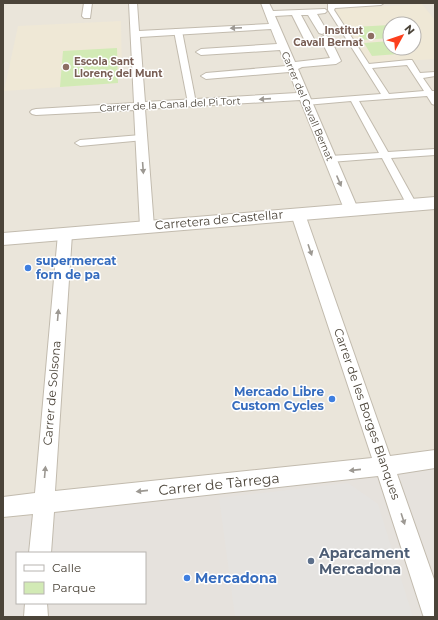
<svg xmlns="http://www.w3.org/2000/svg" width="438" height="620" font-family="Montserrat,sans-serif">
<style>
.residential{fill:#eae5da;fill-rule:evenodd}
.industrial{fill:#e6e2dd;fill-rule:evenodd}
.education{fill:#efe8d6;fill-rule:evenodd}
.green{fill:#d2eab5}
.parking{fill:#e5e3e0}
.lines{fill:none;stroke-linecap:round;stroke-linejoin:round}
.pedestrian-casing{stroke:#c2bbae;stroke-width:2}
.minor-casing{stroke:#c2bbae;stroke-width:2}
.tertiary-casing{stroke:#c2bbae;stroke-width:2}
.pedestrian{fill:#fff;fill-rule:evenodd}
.minor{fill:#fff;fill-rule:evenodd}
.tertiary{fill:#fff;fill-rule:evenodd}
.oneway{fill:#9c9892}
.education-dot{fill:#8d6e63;stroke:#fff;stroke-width:1.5}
.shop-dot{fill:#3f7fe0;stroke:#fff;stroke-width:1.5}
.service-dot{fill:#5c6f8a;stroke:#fff;stroke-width:1.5}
.labels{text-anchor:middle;stroke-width:3;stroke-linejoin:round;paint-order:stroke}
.far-education-label{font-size:10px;font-weight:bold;fill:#785e54;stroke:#fff;text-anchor:end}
.far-street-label{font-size:10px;fill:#4b4439;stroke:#fff}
.street-label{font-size:12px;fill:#4b4439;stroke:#fff}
.shop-label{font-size:12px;font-weight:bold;fill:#366cbe;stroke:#fff;text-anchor:start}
.near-street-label{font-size:14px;fill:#4b4439;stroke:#fff}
.near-service-label{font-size:14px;font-weight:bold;fill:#4e5e75;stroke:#fff;text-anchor:start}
.near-shop-label{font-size:14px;font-weight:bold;fill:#366cbe;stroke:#fff;text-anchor:start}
</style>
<rect width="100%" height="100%" fill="#f6f3ec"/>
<!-- residential -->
<path class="residential" d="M 3,3 L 435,3 L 435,617 L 3,617 ZM 390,24 L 414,24 L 414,48 L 390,48 ZM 17,553 L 145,553 L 145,603 L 17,603 Z"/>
<!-- industrial -->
<path class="industrial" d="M 435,464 L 435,617 L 3,617 L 3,519 ZM 17,553 L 145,553 L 145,603 L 17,603 Z"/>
<!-- education -->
<g class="education">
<path d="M 422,4 L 435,20 L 435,59 L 369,63 L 334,9 ZM 390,24 L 414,24 L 414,48 L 390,48 Z"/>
<path d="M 121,21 L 122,79 L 118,79 L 118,83 L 4,91 L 18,26 Z"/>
</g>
<!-- green -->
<g class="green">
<path d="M 390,25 L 390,38 L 362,40 L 354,27 Z"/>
<path d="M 390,41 L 390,48 L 407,48 L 411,53 L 372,56 L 364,43 Z"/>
<path d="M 117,48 L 118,83 L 60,87 L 63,51 Z"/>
</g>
<!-- parking -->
<path class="parking" d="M 348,483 L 378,504 L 413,617 L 235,617 L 219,498 Z"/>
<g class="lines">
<!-- pedestrian casing -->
<g class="pedestrian-casing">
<g id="pedestrian">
<path d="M 328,3 L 384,3 L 381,5 L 335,8 L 334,10 L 369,64 L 409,60 L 412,60 L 420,73 L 435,72 L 435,76 L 423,78 L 432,91 L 435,91 L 435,105 L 432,104 L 427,96 L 359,101 L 388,152 L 435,149 L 435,155 L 391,158 L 417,205 L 416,207 L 408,207 L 382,158 L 330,162 L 325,159 L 330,156 L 379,153 L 351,101 L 306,105 L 302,102 L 303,100 L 381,94 L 328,10 ZM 407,65 L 424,91 L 389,94 L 372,68 Z"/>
<path d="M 175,29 L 181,29 L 182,31 L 196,103 L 192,106 L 188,103 L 174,31 Z"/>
<path d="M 141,135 L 144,136 L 145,138 L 144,140 L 80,146 L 75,143 L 80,140 Z"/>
</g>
</g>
<!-- minor casing -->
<g class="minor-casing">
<g id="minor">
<path d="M 84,3 L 92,3 L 90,18 L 84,18 L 82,16 Z"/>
<path d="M 129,3 L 137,3 L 139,31 L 269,24 L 261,3 L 269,3 L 273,11 L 325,9 L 327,11 L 325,13 L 317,14 L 327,31 L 322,34 L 319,33 L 308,15 L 301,15 L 314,39 L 309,42 L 304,39 L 292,15 L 275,16 L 295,62 L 330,58 L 320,38 L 325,35 L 330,38 L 341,61 L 336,64 L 302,67 L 298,69 L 358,209 L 356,212 L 351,214 L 346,212 L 344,209 L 300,100 L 145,109 L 154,227 L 152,230 L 147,232 L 142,230 L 140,227 L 134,110 L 36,115 L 32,114 L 30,112 L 32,110 L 36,109 L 134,103 ZM 271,29 L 277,44 L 201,49 L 196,52 L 201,55 L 280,50 L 286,66 L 206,73 L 201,76 L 206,79 L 289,72 L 297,93 L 145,102 L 140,37 Z"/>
<path d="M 298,209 L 303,211 L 305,214 L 390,456 L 435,450 L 435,468 L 397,474 L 435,582 L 435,617 L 424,617 L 423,615 L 378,476 L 54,512 L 51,553 L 29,553 L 33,514 L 3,517 L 3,497 L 35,493 L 58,234 L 60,230 L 65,229 L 70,230 L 72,234 L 55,491 L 372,458 L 291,214 L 293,211 Z"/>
<path d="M 25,603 L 47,603 L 48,617 L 24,617 Z"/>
</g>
</g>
<!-- tertiary casing -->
<g class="tertiary-casing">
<path id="tertiary" d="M 435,197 L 435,209 L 3,245 L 3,233 Z"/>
</g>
<!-- pedestrian -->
<use href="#pedestrian" class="pedestrian"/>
<!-- minor -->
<use href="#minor" class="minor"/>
<!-- tertiary -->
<use href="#tertiary" class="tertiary"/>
</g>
<!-- one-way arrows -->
<defs><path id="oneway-solid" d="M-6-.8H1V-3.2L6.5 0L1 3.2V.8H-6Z"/></defs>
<g class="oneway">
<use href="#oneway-solid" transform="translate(236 28) rotate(177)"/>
<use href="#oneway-solid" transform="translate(265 99) rotate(176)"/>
<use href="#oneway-solid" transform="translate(143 168) rotate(86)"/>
<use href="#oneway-solid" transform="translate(339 181) rotate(67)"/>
<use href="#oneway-solid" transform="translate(310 250) rotate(71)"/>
<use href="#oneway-solid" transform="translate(58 315) rotate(-85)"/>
<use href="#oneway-solid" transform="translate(355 470) rotate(174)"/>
<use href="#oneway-solid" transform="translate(45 472) rotate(-85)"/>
<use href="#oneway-solid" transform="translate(142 491) rotate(174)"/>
<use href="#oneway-solid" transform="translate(403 519) rotate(72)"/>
</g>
<!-- markers -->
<g class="education-dot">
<circle cx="371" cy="36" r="4"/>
<circle cx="66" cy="67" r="4"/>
</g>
<g class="shop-dot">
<circle cx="28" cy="268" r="4"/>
<circle cx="332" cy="399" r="4"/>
<circle cx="187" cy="578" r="4"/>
</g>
<circle class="service-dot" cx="311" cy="561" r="4"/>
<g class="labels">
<!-- far-education labels -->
<g class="far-education-label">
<text x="363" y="34">Institut<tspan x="363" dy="12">Cavall Bernat</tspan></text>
<text x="74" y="65" text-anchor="start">Escola Sant<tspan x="74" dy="12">Llorenç del Munt</tspan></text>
</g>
<!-- far-street labels -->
<g class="far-street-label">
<text transform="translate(170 104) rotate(-3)" y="4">Carrer de la Canal del Pi Tort</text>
<text transform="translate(308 106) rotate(67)" y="4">Carrer del Cavall Bernat</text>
</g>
<!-- street labels -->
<g class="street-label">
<text transform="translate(219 220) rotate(-5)" y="4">Carretera de Castellar</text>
<text transform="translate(52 393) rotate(-85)" y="4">Carrer de Solsona</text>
<text transform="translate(367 414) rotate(71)" y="4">Carrer de les Borges Blanques</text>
</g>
<!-- shop labels -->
<g class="shop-label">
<text x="36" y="265">supermercat<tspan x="36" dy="14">forn de pa</tspan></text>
<text x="324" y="396" text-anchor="end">Mercado Libre<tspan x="324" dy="14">Custom Cycles</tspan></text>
</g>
<!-- near-street labels -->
<g class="near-street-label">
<text transform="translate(219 484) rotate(-6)" y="5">Carrer de Tàrrega</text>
</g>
<!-- near-service labels -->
<g class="near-service-label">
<text x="319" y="558">Aparcament<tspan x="319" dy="16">Mercadona</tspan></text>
</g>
<!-- near-shop labels -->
<g class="near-shop-label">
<text x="195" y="583">Mercadona</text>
</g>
</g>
<!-- border -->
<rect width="438" height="620" fill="none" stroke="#4b4439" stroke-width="8"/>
<!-- legend -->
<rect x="16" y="552" width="130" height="52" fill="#ffffff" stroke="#b7b4b0"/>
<rect x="24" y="565" width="20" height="6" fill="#ffffff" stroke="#b7b4b0"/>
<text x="52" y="572" font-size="12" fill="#4b4439">Calle</text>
<rect x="24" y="582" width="20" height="12" fill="#d2eab5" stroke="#b7b4b0"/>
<text x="52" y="592" font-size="12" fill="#4b4439">Parque</text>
<!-- north arrow -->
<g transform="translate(402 36) rotate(50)"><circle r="19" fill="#ffffff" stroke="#b7b4b0"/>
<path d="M0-3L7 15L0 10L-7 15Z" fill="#fc3f1d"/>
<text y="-6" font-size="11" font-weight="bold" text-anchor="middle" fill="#4b4439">N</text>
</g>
</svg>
